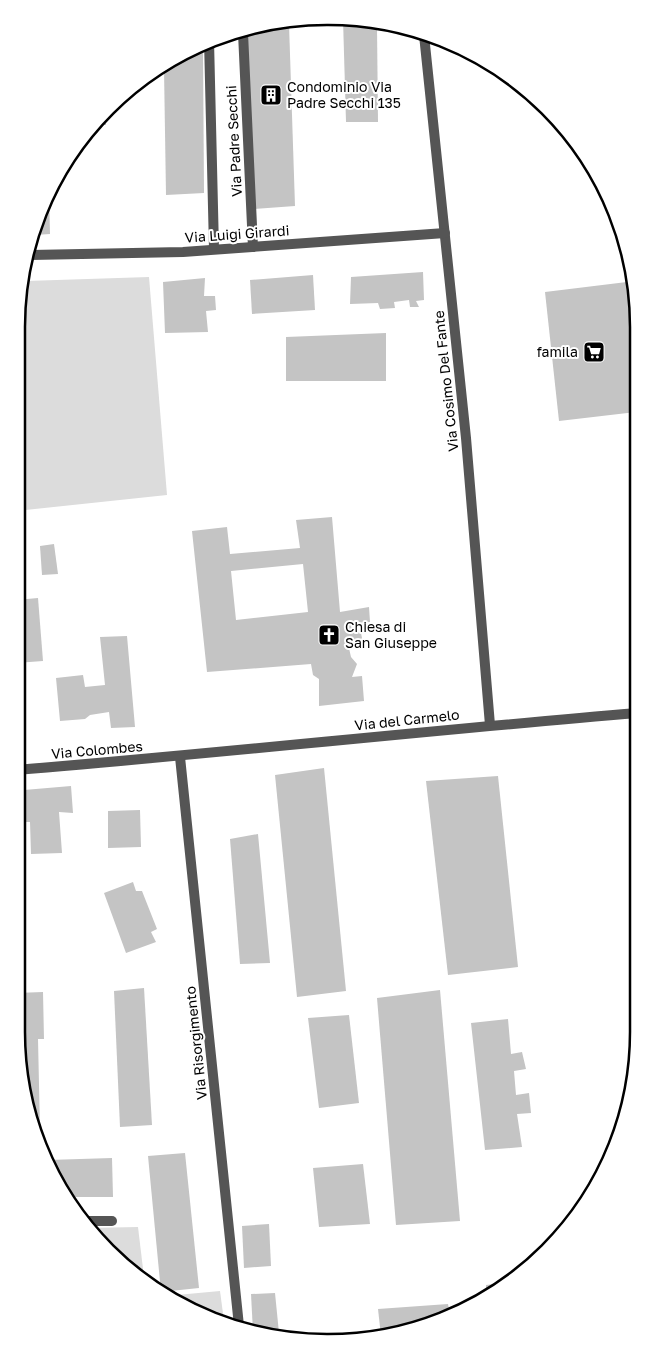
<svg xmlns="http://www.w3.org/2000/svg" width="655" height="1359" font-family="'Golos Text',sans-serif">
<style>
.green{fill:#dcdcdc}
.building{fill:#c4c4c4;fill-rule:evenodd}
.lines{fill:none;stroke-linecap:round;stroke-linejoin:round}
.street{stroke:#555;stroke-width:10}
.labels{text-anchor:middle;stroke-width:4;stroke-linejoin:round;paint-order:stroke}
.poi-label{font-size:14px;fill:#000;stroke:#fff;text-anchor:start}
.street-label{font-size:14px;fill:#000;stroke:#fff}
.rim{fill:none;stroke:#000;stroke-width:2.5}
</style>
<rect width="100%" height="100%" fill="#fff"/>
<!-- green -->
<g class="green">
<path d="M 149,277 L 167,495 L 16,511 L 16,327 L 26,281 Z"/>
<path d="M 138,1227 L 144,1277 L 88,1228 Z"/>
<path d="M 220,1291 L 224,1321 L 172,1301 L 166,1296 Z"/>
</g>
<!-- building -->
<g class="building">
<path d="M 343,19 L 377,26 L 378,122 L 346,122 Z"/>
<path d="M 289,24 L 295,206 L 254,209 L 247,32 Z"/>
<path d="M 195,49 L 203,49 L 204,193 L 166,195 L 164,69 Z"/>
<path d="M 106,110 L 106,125 L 96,125 L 105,112 Z"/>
<path d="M 49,195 L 50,234 L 35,235 L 40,208 Z"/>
<path d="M 423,272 L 424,300 L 416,301 L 419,307 L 410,307 L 409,300 L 394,302 L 395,308 L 380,309 L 378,303 L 350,304 L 351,277 Z"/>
<path d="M 313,275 L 315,310 L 252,314 L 250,280 Z"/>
<path d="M 205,278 L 204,296 L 215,296 L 216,310 L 206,311 L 208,332 L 165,333 L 163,282 Z"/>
<path d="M 635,281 L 636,412 L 559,421 L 545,292 Z"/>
<path d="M 386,333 L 386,381 L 286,381 L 286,337 Z"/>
<path d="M 332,517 L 340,612 L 369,607 L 370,622 L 359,623 L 363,643 L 348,644 L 351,657 L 357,664 L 352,677 L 362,676 L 364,701 L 319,706 L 319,679 L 313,675 L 311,664 L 207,672 L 192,531 L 227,527 L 230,554 L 300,548 L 296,520 ZM 303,564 L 308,612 L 236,620 L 231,571 Z"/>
<path d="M 54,544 L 58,574 L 42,575 L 40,546 Z"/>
<path d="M 38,598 L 43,661 L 16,663 L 16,600 Z"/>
<path d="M 127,636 L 135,727 L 111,728 L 109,712 L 90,715 L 85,719 L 60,721 L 56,678 L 83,675 L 85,687 L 105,685 L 100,637 Z"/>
<path d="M 324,768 L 346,991 L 297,997 L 275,775 Z"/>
<path d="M 498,776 L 518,967 L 448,975 L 426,781 Z"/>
<path d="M 71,786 L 73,813 L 59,812 L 62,853 L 31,854 L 30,822 L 24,822 L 24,790 Z"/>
<path d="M 140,810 L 141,847 L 108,848 L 108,811 Z"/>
<path d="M 258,834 L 270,963 L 240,964 L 230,839 Z"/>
<path d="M 133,882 L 136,891 L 142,891 L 157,929 L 151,932 L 156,942 L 126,953 L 104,893 Z"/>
<path d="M 144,988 L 152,1125 L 120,1127 L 114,991 Z"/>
<path d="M 440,990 L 460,1221 L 396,1225 L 377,998 Z"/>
<path d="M 43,992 L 44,1039 L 38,1039 L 40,1130 L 33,1130 L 16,1032 L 16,993 Z"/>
<path d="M 349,1015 L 359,1103 L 319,1108 L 308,1018 Z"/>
<path d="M 508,1019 L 511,1054 L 522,1052 L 526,1069 L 514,1071 L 516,1095 L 529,1093 L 531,1113 L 517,1114 L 522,1147 L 485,1150 L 471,1023 Z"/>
<path d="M 185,1153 L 199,1288 L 161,1292 L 148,1156 Z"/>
<path d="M 112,1158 L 113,1197 L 68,1197 L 48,1160 Z"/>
<path d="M 363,1164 L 370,1224 L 319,1227 L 313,1168 Z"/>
<path d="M 269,1224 L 271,1266 L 244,1268 L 242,1226 Z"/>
<path d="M 504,1283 L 491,1292 L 486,1296 L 486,1285 Z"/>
<path d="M 275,1293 L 279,1333 L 261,1335 L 253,1332 L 251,1294 Z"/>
<path d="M 448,1304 L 450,1315 L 381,1336 L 378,1309 Z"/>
</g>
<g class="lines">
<!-- street -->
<g class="street">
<path d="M 243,33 L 253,247"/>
<path d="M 424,35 L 466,438 L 490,725"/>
<path d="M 209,40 L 214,249"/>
<path d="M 31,255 L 183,252 L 445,233"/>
<path d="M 180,757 L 239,1326"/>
<path d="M 16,770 C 224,753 430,730 638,713"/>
<path d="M 81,1221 L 112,1221"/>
</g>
</g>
<!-- icons -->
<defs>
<g id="building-square" transform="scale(1.125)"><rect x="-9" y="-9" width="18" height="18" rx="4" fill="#000" stroke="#fff"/><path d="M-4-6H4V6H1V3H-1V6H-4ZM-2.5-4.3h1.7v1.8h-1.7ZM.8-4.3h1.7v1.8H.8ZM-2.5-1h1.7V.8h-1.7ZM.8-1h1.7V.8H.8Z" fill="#fff"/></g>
<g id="supermarket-square" transform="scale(1.125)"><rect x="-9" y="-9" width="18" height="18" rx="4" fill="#000" stroke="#fff"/><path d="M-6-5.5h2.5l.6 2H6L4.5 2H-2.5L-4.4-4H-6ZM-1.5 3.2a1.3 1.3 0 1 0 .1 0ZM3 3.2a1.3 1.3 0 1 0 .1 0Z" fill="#fff"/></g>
<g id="church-square" transform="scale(1.125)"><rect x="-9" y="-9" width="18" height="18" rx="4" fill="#000" stroke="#fff"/><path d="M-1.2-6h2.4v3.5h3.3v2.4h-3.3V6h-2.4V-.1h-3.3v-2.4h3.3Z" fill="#fff"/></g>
</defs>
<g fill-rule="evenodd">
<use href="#building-square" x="271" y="95"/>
<use href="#supermarket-square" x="594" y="352"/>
<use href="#church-square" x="329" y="635"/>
</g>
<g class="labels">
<!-- poi labels -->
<g class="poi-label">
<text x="287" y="92">Condominio Via<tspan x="287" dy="16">Padre Secchi 135</tspan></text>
<text x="578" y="357" text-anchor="end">famila</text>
<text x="345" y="632">Chiesa di<tspan x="345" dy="16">San Giuseppe</tspan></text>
</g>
<!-- street labels -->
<g class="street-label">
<text transform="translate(234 141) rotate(-93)" y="5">Via Padre Secchi</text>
<text transform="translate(237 234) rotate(-4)" y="5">Via Luigi Girardi</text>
<text transform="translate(446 381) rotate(-96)" y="5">Via Cosimo Del Fante</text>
<text transform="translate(407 720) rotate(-6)" y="5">Via del Carmelo</text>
<text transform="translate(97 750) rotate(-5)" y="5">Via Colombes</text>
<text transform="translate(196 1043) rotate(-96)" y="5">Via Risorgimento</text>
</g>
</g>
<!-- crop -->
<path d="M0 0H655V1359H0ZM327 25H328A302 302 0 0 1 630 327V1032A302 302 0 0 1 328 1334H327A302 302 0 0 1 25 1032V327A302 302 0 0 1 327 25Z" fill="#fff" fill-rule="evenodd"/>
<path class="rim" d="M327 25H328A302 302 0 0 1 630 327V1032A302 302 0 0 1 328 1334H327A302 302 0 0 1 25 1032V327A302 302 0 0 1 327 25Z"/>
</svg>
